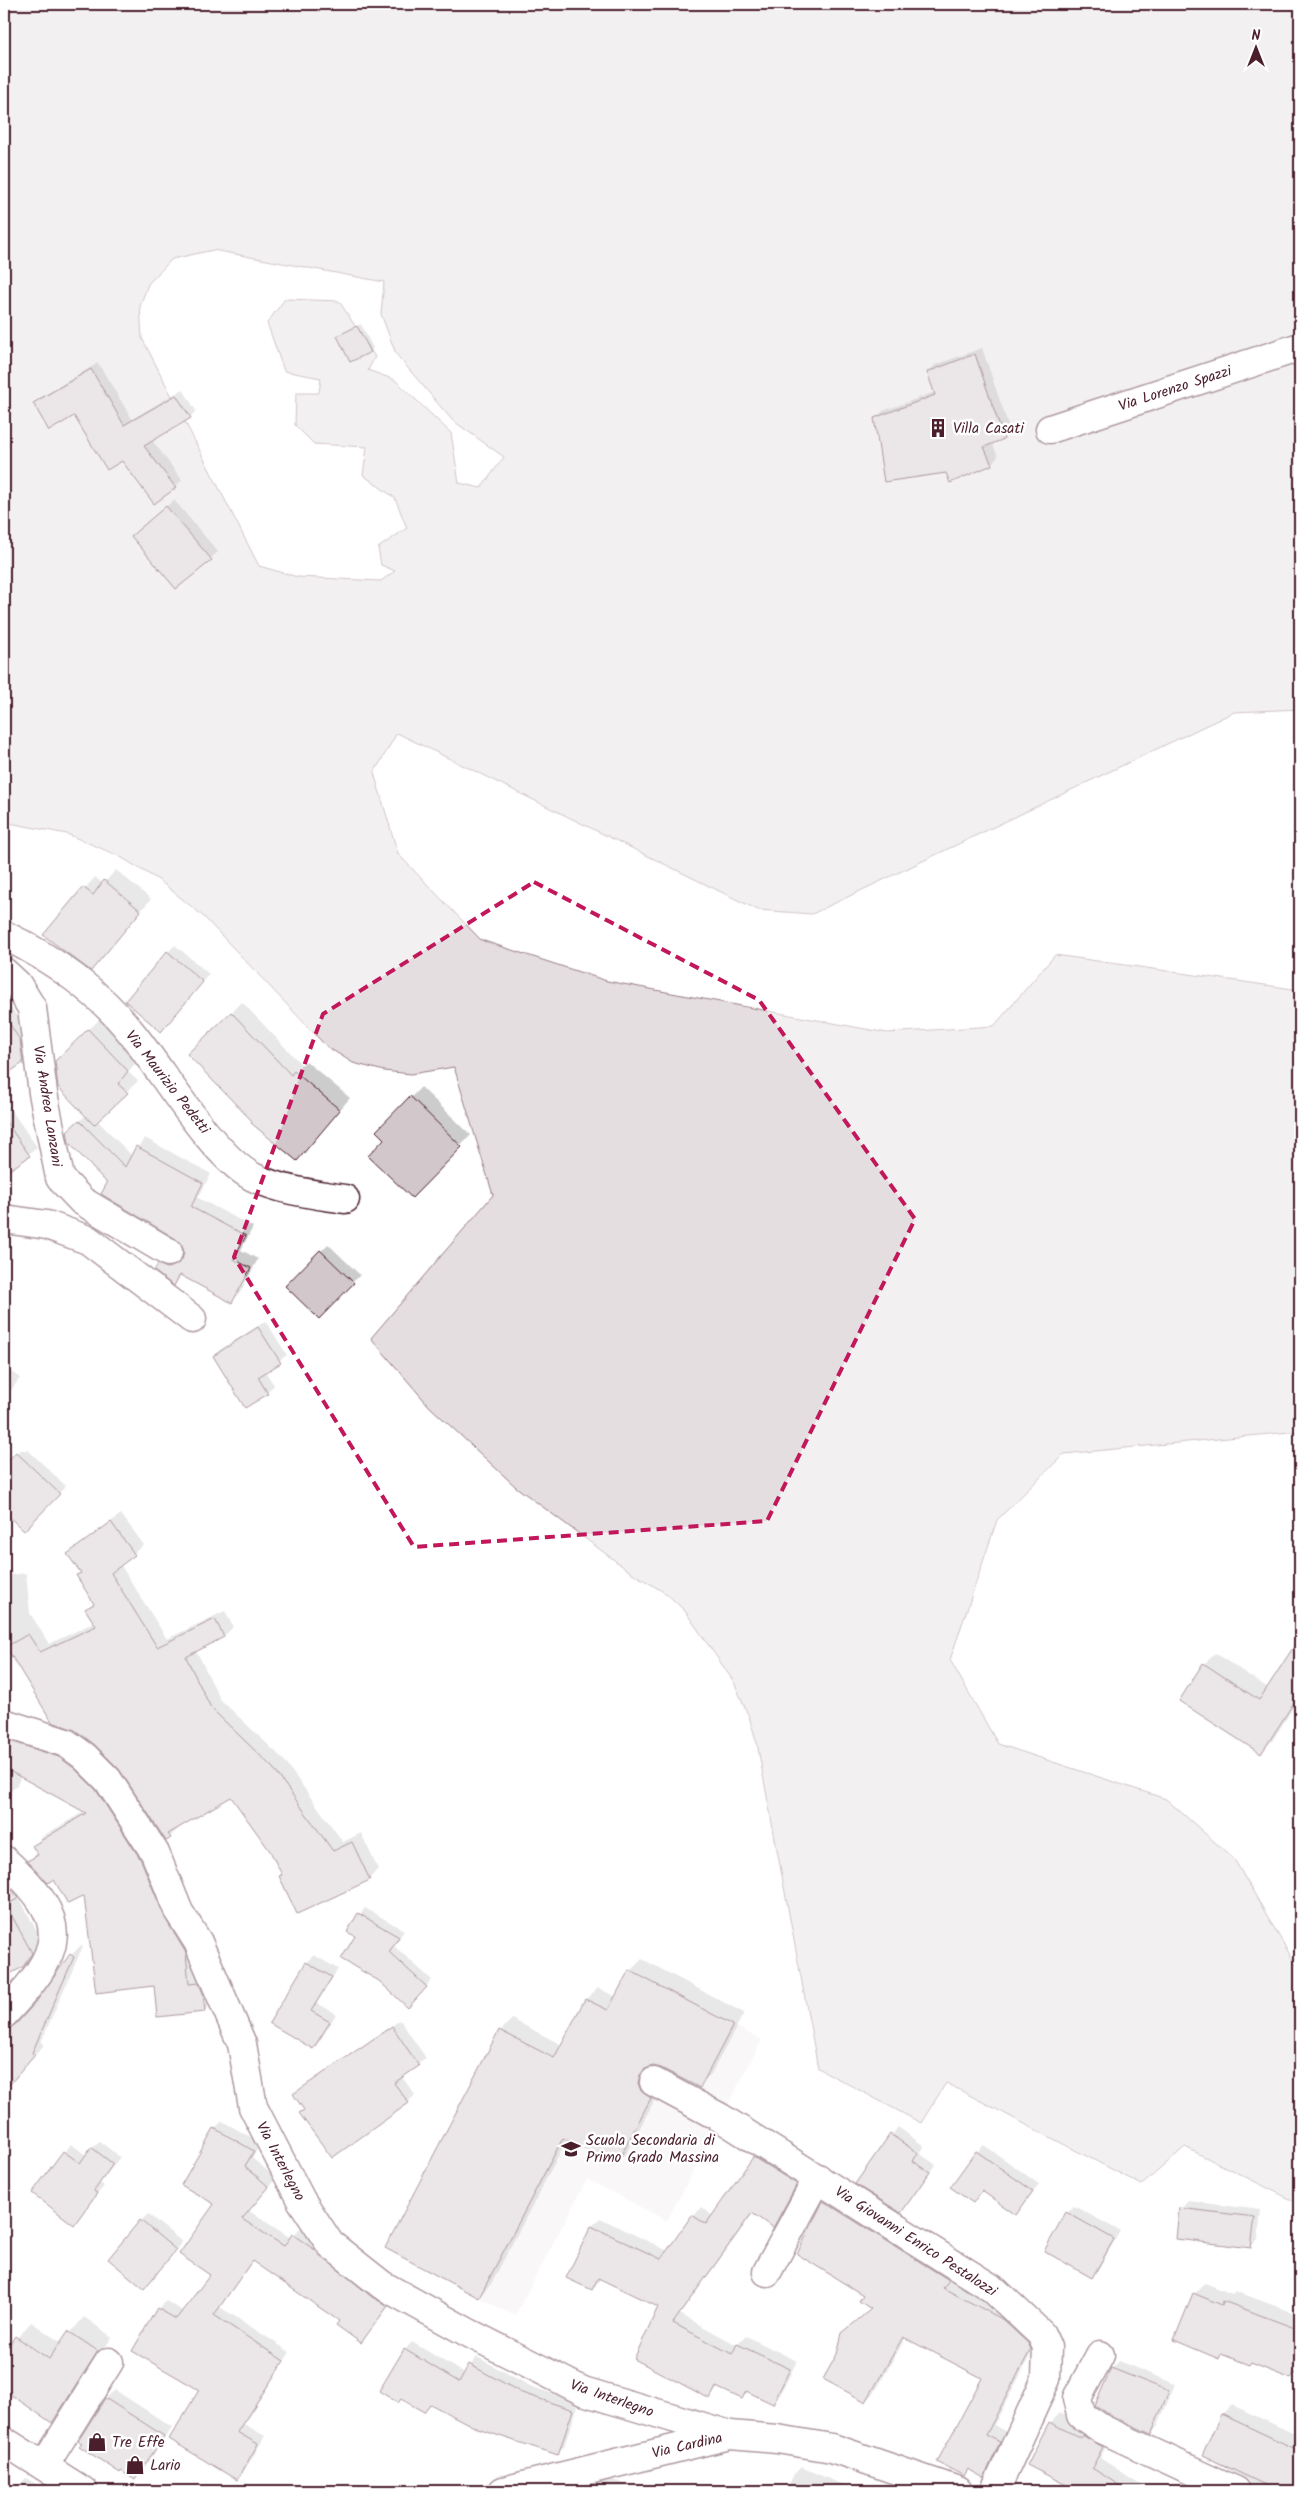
<svg xmlns="http://www.w3.org/2000/svg" width="1304" height="2495" font-family="Kalam,sans-serif">
<style>
.built{fill:#f2eeef}
.green{fill:#e5dee0;stroke:#987e86;fill-rule:evenodd}
.shadow{fill:#0003}
.building{fill:#d2c7cb;stroke:#4a1f2b}
.lines{fill:none;stroke-linecap:round;stroke-linejoin:round}
.minor-casing{stroke:#4a1f2b;stroke-width:31}
.major-casing{stroke:#4a1f2b;stroke-width:31}
.minor{stroke:#fff;stroke-width:28}
.major{stroke:#fff;stroke-width:28}
.marked{fill:none;stroke:#c2185b;stroke-width:4;stroke-dasharray:10 6;stroke-linejoin:round}
.labels{text-anchor:middle;stroke-width:5;stroke-linejoin:round;paint-order:stroke}
.street-label{font-size:15px;fill:#4a1f2b;stroke:#fff}
.poi-label{font-size:15px;fill:#4a1f2b;stroke:#fff;text-anchor:start}
</style>
<rect width="100%" height="100%" fill="#fff"/>
<filter id="ink" filterUnits="userSpaceOnUse"><feTurbulence type="fractalNoise" baseFrequency=".02" numOctaves="2"/><feDisplacementMap in="SourceGraphic" scale="10" xChannelSelector="R" yChannelSelector="G"/><feConvolveMatrix kernelMatrix="1 2 1 2 8 2 1 2 1" color-interpolation-filters="sRGB"/></filter>
<g filter="url(#ink)">
<!-- built -->
<path class="built" d="M 629,1970 L 762,2040 L 667,2221 L 587,2179 L 515,2316 L 385,2248 L 499,2030 L 554,2058 L 585,1999 L 608,2010 Z"/>
<!-- green -->
<path class="green" d="M 4,4 L 1300,4 L 1300,709 L 1234,712 L 812,914 L 758,910 L 397,733 L 374,773 L 398,854 L 481,940 L 607,981 L 887,1033 L 994,1026 L 1055,955 L 1300,990 L 1300,1431 L 1064,1454 L 997,1520 L 950,1660 L 998,1744 L 1166,1799 L 1234,1859 L 1300,1972 L 1300,2204 L 1185,2147 L 1142,2185 L 946,2083 L 921,2123 L 818,2068 L 757,1743 L 749,1717 L 734,1682 L 685,1611 L 667,1594 L 629,1571 L 516,1487 L 429,1406 L 371,1338 L 493,1195 L 454,1067 L 411,1074 L 384,1071 L 353,1063 L 326,1046 L 203,916 L 160,881 L 119,856 L 67,834 L 4,822 ZM 213,250 L 384,282 L 381,314 L 396,354 L 452,420 L 504,457 L 481,488 L 459,483 L 451,433 L 395,380 L 368,370 L 375,357 L 339,301 L 285,299 L 267,323 L 284,371 L 321,378 L 319,393 L 296,393 L 295,425 L 314,444 L 367,447 L 363,475 L 395,498 L 407,528 L 378,548 L 381,565 L 395,571 L 381,581 L 298,577 L 259,566 L 142,338 L 140,306 L 148,284 L 172,259 Z"/>
<!-- shadow -->
<g class="shadow">
<path d="M 361,324 L 373,348 L 370,351 L 338,337 Z"/>
<path d="M 982,348 L 1010,430 L 1003,438 L 992,442 L 998,457 L 991,464 L 947,471 L 876,418 L 883,411 L 935,392 L 928,372 L 935,365 Z"/>
<path d="M 98,363 L 132,419 L 183,389 L 196,411 L 190,417 L 152,440 L 182,480 L 175,487 L 122,459 L 75,414 L 34,403 L 41,397 Z"/>
<path d="M 174,500 L 218,552 L 176,588 L 139,529 Z"/>
<path d="M 116,870 L 151,899 L 91,970 L 45,935 L 95,877 L 103,884 Z"/>
<path d="M 175,945 L 209,974 L 168,1024 L 168,952 Z"/>
<path d="M 4,997 L 28,1032 L 31,1054 L 4,1074 Z"/>
<path d="M 242,1002 L 302,1065 L 306,1061 L 350,1098 L 296,1160 L 254,1121 L 189,1054 Z"/>
<path d="M 100,1019 L 138,1060 L 128,1072 L 138,1081 L 97,1120 L 132,1156 L 145,1138 L 211,1174 L 198,1198 L 253,1227 L 241,1250 L 258,1259 L 240,1293 L 231,1301 L 183,1275 L 174,1284 L 159,1265 L 168,1256 L 178,1259 L 183,1258 L 185,1252 L 182,1243 L 108,1183 L 68,1132 L 86,1115 L 67,1050 Z"/>
<path d="M 421,1087 L 471,1135 L 412,1197 L 386,1139 L 378,1131 Z"/>
<path d="M 4,1100 L 37,1147 L 4,1173 Z"/>
<path d="M 328,1244 L 360,1275 L 319,1317 L 287,1286 Z"/>
<path d="M 266,1321 L 287,1355 L 265,1371 L 274,1385 L 267,1393 L 214,1356 L 221,1349 Z"/>
<path d="M 4,1367 L 20,1378 L 4,1400 Z"/>
<path d="M 20,1450 L 28,1450 L 66,1486 L 24,1529 L 4,1510 L 4,1467 Z"/>
<path d="M 121,1514 L 144,1545 L 120,1564 L 167,1639 L 225,1611 L 233,1627 L 224,1636 L 196,1650 L 220,1699 L 283,1759 L 343,1842 L 361,1833 L 378,1869 L 369,1879 L 280,1877 L 283,1874 L 271,1851 L 232,1796 L 178,1826 L 179,1828 L 170,1837 L 122,1771 L 96,1744 L 75,1729 L 53,1721 L 4,1641 L 4,1576 L 26,1573 L 30,1613 L 49,1644 L 95,1622 L 87,1609 L 94,1602 L 78,1576 L 82,1572 L 69,1554 Z"/>
<path d="M 1300,1639 L 1300,1697 L 1272,1741 L 1261,1752 L 1204,1664 L 1215,1653 L 1268,1688 Z"/>
<path d="M 4,1724 L 69,1748 L 105,1780 L 214,2002 L 204,2011 L 155,1985 L 85,1894 L 54,1879 L 29,1861 L 38,1852 L 34,1846 L 43,1836 L 85,1811 L 21,1776 L 17,1785 L 7,1794 L 4,1794 Z"/>
<path d="M 4,1869 L 29,1887 L 19,1897 L 42,1941 L 34,1955 L 22,1966 L 4,1976 Z"/>
<path d="M 365,1908 L 404,1930 L 394,1946 L 432,1980 L 413,2001 L 356,1936 L 349,1931 Z"/>
<path d="M 81,1945 L 83,1946 L 41,2042 L 44,2045 L 4,2090 L 4,2030 L 15,2019 L 24,2016 L 53,1982 L 62,1965 Z"/>
<path d="M 314,1955 L 338,1969 L 317,2003 L 336,2014 L 320,2041 L 313,2048 L 307,1962 Z"/>
<path d="M 642,1959 L 744,2013 L 711,2074 L 699,2086 L 654,2065 L 651,2066 L 650,2070 L 662,2086 L 627,2152 L 615,2164 L 567,2139 L 491,2284 L 479,2296 L 386,2248 L 500,2031 L 512,2019 L 562,2045 L 586,1999 L 598,1988 L 616,1997 L 630,1971 Z"/>
<path d="M 400,2020 L 426,2058 L 402,2077 L 415,2095 L 408,2102 L 305,2109 L 295,2095 L 302,2088 Z"/>
<path d="M 222,2121 L 261,2143 L 252,2158 L 276,2178 L 249,2211 L 291,2238 L 301,2227 L 395,2298 L 361,2341 L 341,2321 L 253,2260 L 220,2307 L 290,2352 L 244,2424 L 265,2436 L 245,2470 L 237,2478 L 201,2389 L 158,2309 L 166,2301 L 184,2312 L 212,2275 L 216,2203 L 215,2129 Z"/>
<path d="M 898,2127 L 924,2146 L 919,2153 L 936,2165 L 901,2211 L 857,2184 Z"/>
<path d="M 99,2141 L 120,2157 L 100,2183 L 104,2186 L 74,2223 L 34,2193 L 71,2144 L 86,2155 Z"/>
<path d="M 984,2145 L 1039,2184 L 1016,2213 L 983,2190 L 973,2202 L 977,2152 Z"/>
<path d="M 762,2149 L 804,2176 L 781,2218 L 773,2226 L 754,2212 L 680,2314 L 737,2345 L 746,2336 L 797,2361 L 780,2395 L 772,2403 L 748,2391 L 742,2398 L 719,2387 L 710,2397 L 660,2306 L 601,2278 L 592,2289 L 568,2277 L 592,2226 L 600,2218 L 668,2251 L 701,2207 L 713,2216 L 754,2157 Z"/>
<path d="M 833,2193 L 1011,2310 L 1039,2339 L 994,2425 L 1008,2433 L 993,2467 L 984,2476 L 970,2468 L 964,2475 L 983,2378 L 906,2337 L 875,2392 L 866,2401 L 838,2354 L 843,2334 L 872,2308 L 865,2295 L 801,2245 L 824,2202 Z"/>
<path d="M 1188,2201 L 1261,2210 L 1258,2239 L 1250,2247 L 1181,2209 Z"/>
<path d="M 1074,2206 L 1120,2231 L 1098,2270 L 1091,2277 L 1045,2251 L 1067,2213 Z"/>
<path d="M 148,2214 L 182,2242 L 151,2280 L 141,2221 Z"/>
<path d="M 1205,2283 L 1232,2294 L 1235,2291 L 1300,2315 L 1300,2374 L 1296,2372 L 1291,2378 L 1252,2362 L 1223,2353 L 1219,2357 L 1194,2294 Z"/>
<path d="M 84,2317 L 112,2337 L 66,2407 L 52,2422 L 4,2389 L 4,2354 L 31,2322 L 62,2343 Z"/>
<path d="M 412,2342 L 465,2374 L 477,2357 L 530,2386 L 579,2403 L 564,2446 L 557,2453 L 432,2403 L 424,2411 L 402,2398 L 380,2391 L 405,2350 Z"/>
<path d="M 1119,2361 L 1175,2384 L 1158,2426 L 1151,2433 L 1112,2368 Z"/>
<path d="M 115,2390 L 172,2427 L 144,2469 L 135,2478 L 80,2440 L 106,2398 Z"/>
<path d="M 1232,2405 L 1299,2436 L 1300,2434 L 1300,2491 L 1252,2491 L 1249,2481 L 1204,2455 L 1222,2415 Z"/>
<path d="M 1060,2413 L 1090,2429 L 1111,2437 L 1100,2458 L 1142,2485 L 1139,2491 L 1081,2491 L 1029,2465 L 1050,2423 Z"/>
<path d="M 801,2467 L 855,2490 L 855,2491 L 786,2491 L 794,2474 Z"/>
<path d="M 603,2476 L 642,2491 L 590,2491 Z"/>
<path d="M 26,2478 L 47,2491 L 14,2491 Z"/>
</g>
<!-- building -->
<g class="building">
<path d="M 357,326 L 371,352 L 350,362 L 337,336 Z"/>
<path d="M 975,354 L 1004,439 L 984,447 L 992,465 L 950,483 L 946,473 L 884,482 L 874,418 L 935,395 L 927,372 Z"/>
<path d="M 91,369 L 124,425 L 176,395 L 191,418 L 144,446 L 176,488 L 154,504 L 122,461 L 107,470 L 74,416 L 49,431 L 33,403 Z"/>
<path d="M 166,506 L 212,560 L 176,589 L 131,536 Z"/>
<path d="M 104,880 L 141,911 L 91,971 L 43,935 L 83,887 L 93,895 Z"/>
<path d="M 167,951 L 203,982 L 161,1032 L 125,1001 Z"/>
<path d="M 231,1012 L 291,1075 L 294,1071 L 340,1110 L 297,1161 L 251,1123 L 252,1121 L 187,1054 Z"/>
<path d="M 4,1015 L 20,1040 L 23,1063 L 4,1076 Z"/>
<path d="M 88,1029 L 128,1071 L 118,1084 L 128,1093 L 94,1125 L 58,1087 L 55,1061 Z"/>
<path d="M 410,1096 L 462,1147 L 412,1198 L 368,1156 L 384,1139 L 376,1131 Z"/>
<path d="M 4,1119 L 30,1156 L 4,1174 Z"/>
<path d="M 79,1120 L 125,1167 L 136,1146 L 203,1183 L 191,1207 L 246,1236 L 233,1259 L 251,1268 L 232,1303 L 180,1275 L 174,1286 L 154,1271 L 158,1264 L 167,1268 L 176,1265 L 182,1260 L 184,1252 L 182,1245 L 176,1239 L 101,1194 L 107,1183 L 69,1143 L 67,1131 Z"/>
<path d="M 320,1250 L 354,1283 L 319,1319 L 285,1286 Z"/>
<path d="M 258,1327 L 281,1363 L 258,1377 L 268,1394 L 245,1408 L 213,1356 Z"/>
<path d="M 16,1452 L 60,1494 L 24,1531 L 4,1512 L 4,1465 Z"/>
<path d="M 111,1522 L 135,1555 L 111,1573 L 157,1647 L 215,1619 L 224,1637 L 186,1657 L 211,1708 L 273,1768 L 333,1851 L 352,1842 L 370,1880 L 297,1914 L 279,1876 L 282,1875 L 270,1851 L 231,1797 L 168,1834 L 171,1838 L 166,1841 L 119,1769 L 95,1745 L 75,1730 L 52,1722 L 6,1647 L 28,1634 L 40,1652 L 96,1626 L 85,1609 L 94,1604 L 76,1575 L 81,1573 L 67,1554 Z"/>
<path d="M 1300,1637 L 1300,1693 L 1261,1754 L 1179,1701 L 1203,1663 L 1259,1700 Z"/>
<path d="M 4,1739 L 59,1757 L 74,1768 L 96,1790 L 141,1860 L 165,1918 L 186,1953 L 189,1984 L 199,1983 L 203,1993 L 205,2012 L 157,2017 L 154,1986 L 96,1993 L 84,1896 L 68,1904 L 54,1880 L 48,1883 L 27,1861 L 38,1855 L 32,1846 L 86,1813 L 4,1768 Z"/>
<path d="M 4,1882 L 19,1898 L 6,1905 L 32,1953 L 23,1967 L 4,1977 Z"/>
<path d="M 358,1913 L 399,1937 L 389,1952 L 427,1987 L 408,2008 L 379,1981 L 341,1959 L 355,1936 L 347,1932 Z"/>
<path d="M 70,1954 L 74,1957 L 32,2053 L 35,2055 L 4,2091 L 4,2029 L 16,2024 L 36,2002 Z"/>
<path d="M 306,1962 L 332,1977 L 311,2011 L 330,2022 L 313,2049 L 269,2023 Z"/>
<path d="M 629,1970 L 733,2025 L 700,2088 L 661,2068 L 653,2066 L 645,2069 L 640,2075 L 638,2083 L 641,2091 L 651,2098 L 616,2165 L 563,2138 L 479,2298 L 385,2248 L 499,2030 L 554,2058 L 585,1999 L 608,2010 Z"/>
<path d="M 392,2026 L 419,2066 L 394,2083 L 409,2103 L 332,2158 L 299,2113 L 304,2110 L 293,2094 Z"/>
<path d="M 214,2128 L 254,2151 L 245,2166 L 269,2187 L 242,2219 L 284,2246 L 292,2234 L 315,2250 L 372,2297 L 388,2306 L 361,2343 L 336,2325 L 339,2321 L 252,2261 L 214,2315 L 284,2361 L 237,2432 L 258,2444 L 237,2480 L 169,2439 L 199,2390 L 132,2351 L 157,2308 L 176,2319 L 210,2275 L 179,2254 L 214,2204 L 181,2185 Z"/>
<path d="M 890,2134 L 918,2153 L 913,2161 L 930,2172 L 901,2213 L 855,2184 Z"/>
<path d="M 91,2147 L 113,2164 L 94,2191 L 97,2193 L 74,2225 L 32,2193 L 63,2151 L 80,2163 Z"/>
<path d="M 976,2151 L 1033,2191 L 1016,2215 L 982,2191 L 973,2203 L 950,2187 Z"/>
<path d="M 753,2157 L 797,2184 L 773,2228 L 752,2213 L 673,2323 L 732,2354 L 737,2344 L 790,2369 L 773,2404 L 746,2391 L 742,2399 L 716,2387 L 710,2399 L 634,2359 L 658,2307 L 598,2278 L 592,2290 L 566,2278 L 591,2226 L 661,2259 L 692,2215 L 706,2224 Z"/>
<path d="M 823,2201 L 949,2280 L 943,2288 L 1002,2319 L 1028,2343 L 1031,2349 L 986,2435 L 1000,2442 L 984,2478 L 968,2469 L 964,2476 L 937,2462 L 982,2378 L 903,2337 L 866,2402 L 823,2379 L 837,2354 L 842,2333 L 871,2309 L 859,2301 L 863,2295 L 797,2254 Z"/>
<path d="M 1179,2208 L 1255,2217 L 1251,2248 L 1176,2239 Z"/>
<path d="M 1066,2212 L 1114,2239 L 1092,2278 L 1044,2251 Z"/>
<path d="M 140,2220 L 176,2250 L 144,2289 L 108,2259 Z"/>
<path d="M 1193,2293 L 1222,2305 L 1223,2301 L 1300,2330 L 1300,2376 L 1294,2373 L 1291,2379 L 1251,2363 L 1250,2365 L 1221,2354 L 1219,2359 L 1174,2340 Z"/>
<path d="M 68,2331 L 98,2351 L 52,2423 L 4,2390 L 4,2352 L 15,2336 L 49,2359 Z"/>
<path d="M 404,2349 L 459,2382 L 469,2364 L 522,2393 L 573,2410 L 558,2455 L 478,2429 L 430,2404 L 424,2412 L 401,2399 L 398,2403 L 379,2391 Z"/>
<path d="M 1111,2368 L 1169,2391 L 1151,2434 L 1110,2415 L 1095,2405 Z"/>
<path d="M 105,2398 L 164,2436 L 135,2480 L 121,2471 L 120,2473 L 79,2446 L 82,2443 L 78,2441 Z"/>
<path d="M 1221,2414 L 1300,2451 L 1300,2491 L 1278,2491 L 1202,2455 Z"/>
<path d="M 1049,2422 L 1081,2438 L 1082,2435 L 1103,2447 L 1092,2468 L 1128,2491 L 1078,2491 L 1027,2465 Z"/>
</g>
<g class="lines">
<!-- minor casing -->
<g class="minor-casing">
<g id="minor">
<path d="M 1050,429 L 1300,347"/>
<path d="M 4,935 C 52,958 101,993 134,1036 C 165,1075 212,1155 253,1177 C 282,1191 313,1194 345,1199"/>
<path d="M 4,972 L 17,984 L 32,1008 L 43,1093 L 60,1178 L 82,1201 L 168,1252"/>
<path d="M 4,1219 L 47,1225 L 88,1240 L 192,1319"/>
<path d="M 4,1723 L 66,1743 L 84,1756 L 108,1780 L 155,1853 L 179,1912 L 198,1942 L 242,2044 L 253,2107 L 301,2200 L 330,2244 L 382,2285 L 467,2332 L 583,2391 L 730,2435"/>
<path d="M 4,1860 C 74,1923 64,1950 4,2014"/>
<path d="M 654,2082 L 721,2118 L 993,2289 L 1041,2334 L 1047,2347 L 1046,2379 L 995,2491"/>
<path d="M 767,2272 L 818,2178"/>
<path d="M 1100,2355 L 1077,2398 L 1081,2415 L 1102,2429 L 1236,2491"/>
<path d="M 44,2466 L 109,2362"/>
<path d="M 503,2491 L 730,2435 L 777,2439 L 832,2448 L 958,2491"/>
</g>
</g>
<!-- major casing -->
<g class="major-casing">
<path id="major" d="M 4,2441 L 83,2491"/>
</g>
<!-- minor -->
<use href="#minor" class="minor"/>
<!-- major -->
<use href="#major" class="major"/>
</g>
</g>
<!-- marked area -->
<path d="M0 0H1304V2495H0ZM 534,882 L 759,1000 L 915,1219 L 767,1521 L 414,1547 L 234,1257 L 323,1014 Z" fill="#fff" fill-opacity=".55" fill-rule="evenodd"/>
<path class="marked" d="M 534,882 L 759,1000 L 915,1219 L 767,1521 L 414,1547 L 234,1257 L 323,1014 Z"/>
<!-- icons -->
<defs>
<g id="building-bare" transform="scale(1.5)"><path d="M-4-6H4V6H1V3H-1V6H-4ZM-2.5-4.3h1.7v1.8h-1.7ZM.8-4.3h1.7v1.8H.8ZM-2.5-1h1.7V.8h-1.7ZM.8-1h1.7V.8H.8Z" fill="#4a1f2b" stroke="#fff" stroke-width="2.5" paint-order="stroke"/></g>
<g id="school-bare" transform="scale(1.5)"><path d="M0-5L7-2L0 1L-7-2ZM-4 1L0 2.5L4 1V4Q0 6-4 4Z" fill="#4a1f2b" stroke="#fff" stroke-width="2.5" paint-order="stroke"/></g>
<g id="shop-bare" transform="scale(1.5)"><path d="M-5-2.5h2.3a2.7 3.5 0 0 1 5.4 0H5L5.5 6h-11ZM-1.5-2.5h3a1.5 2.3 0 0 0-3 0Z" fill="#4a1f2b" stroke="#fff" stroke-width="2.5" paint-order="stroke"/></g>
</defs>
<g fill-rule="evenodd">
<use href="#building-bare" x="938" y="428"/>
<use href="#school-bare" x="571" y="2149"/>
<use href="#shop-bare" x="97" y="2442"/>
<use href="#shop-bare" x="135" y="2465"/>
</g>
<g class="labels">
<!-- street labels -->
<g class="street-label">
<text transform="translate(1175 388) rotate(-18)" y="5">Via Lorenzo Spazzi</text>
<text transform="translate(168 1082) rotate(52)" y="5">Via Maurizio Pedetti</text>
<text transform="translate(48 1106) rotate(81)" y="5">Via Andrea Lanzani</text>
<text transform="translate(281 2161) rotate(62)" y="5">Via Interlegno</text>
<text transform="translate(916 2241) rotate(33)" y="5">Via Giovanni Enrico Pestalozzi</text>
<text transform="translate(612 2398) rotate(19)" y="5">Via Interlegno</text>
<text transform="translate(687 2445) rotate(-13)" y="5">Via Cardina</text>
</g>
<!-- poi labels -->
<g class="poi-label">
<text x="953" y="433">Villa Casati</text>
<text x="586" y="2145">Scuola Secondaria di<tspan x="586" dy="17">Primo Grado Massina</tspan></text>
<text x="112" y="2447">Tre Effe</text>
<text x="150" y="2470">Lario</text>
</g>
</g>
<!-- margin -->
<rect width="1304" height="2495" fill="none" stroke="#fff" stroke-width="20"/>
<rect x="10" y="10" width="1284" height="2475" fill="none" stroke="#4a1f2b" stroke-width="2" filter="url(#ink)"/>
<!-- north arrow -->
<g transform="translate(1256 48)" stroke="#ffffff" stroke-width="4" paint-order="stroke">
<path d="M0-4L9 19L0 12L-9 19Z" fill="#4a1f2b"/>
<text y="-8" font-size="14" font-weight="bold" text-anchor="middle" fill="#4a1f2b">N</text>
</g>
</svg>
